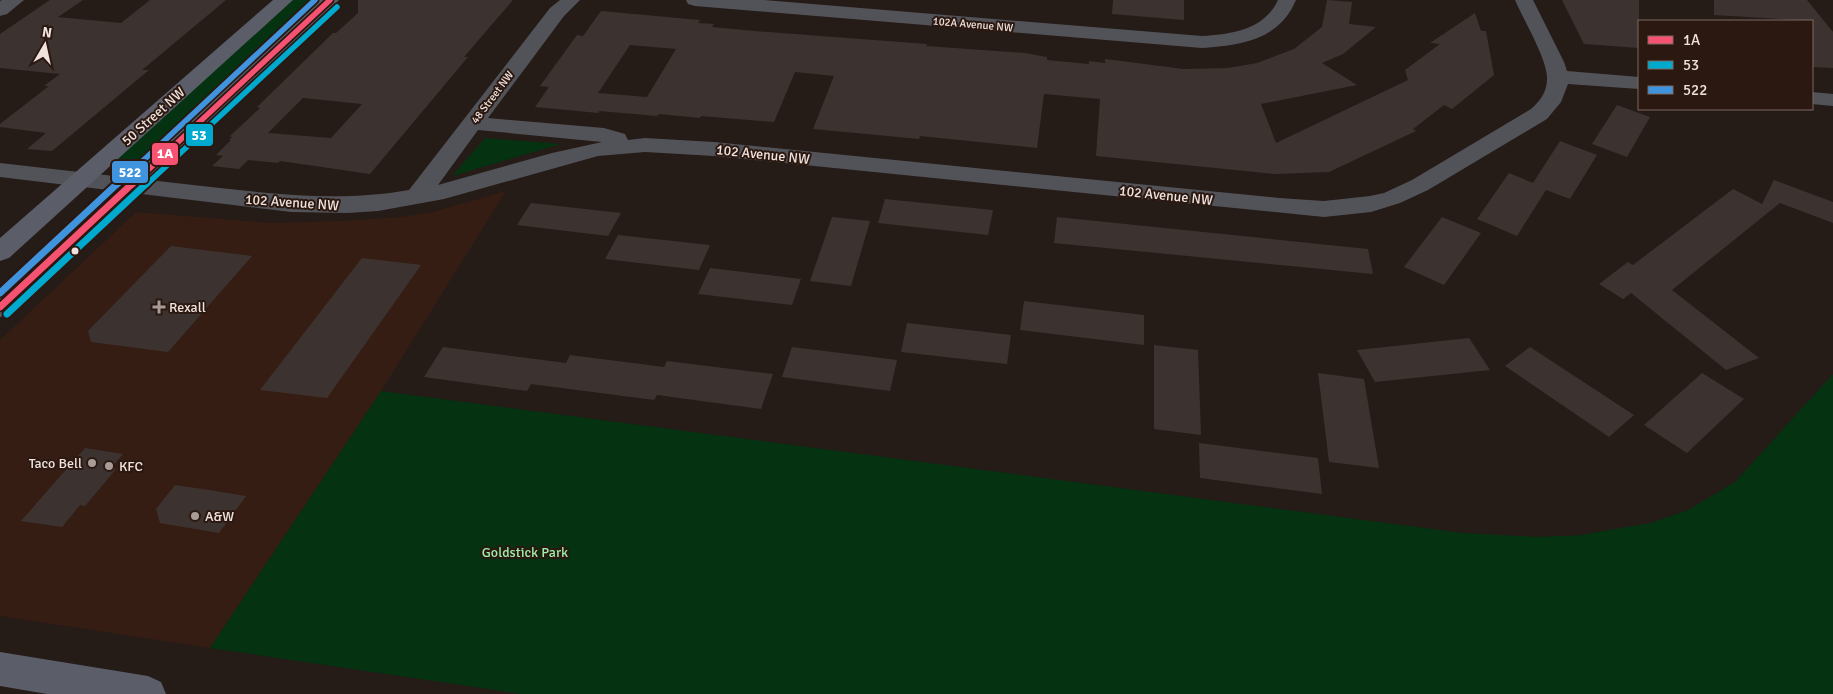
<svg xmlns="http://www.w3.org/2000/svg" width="1833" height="694" font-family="Signika,sans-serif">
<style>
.built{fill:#351d14}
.green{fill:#053211}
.building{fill:#3c3330;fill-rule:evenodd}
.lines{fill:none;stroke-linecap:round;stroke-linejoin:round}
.minor{fill:#525359;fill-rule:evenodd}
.major{fill:#5b5d68;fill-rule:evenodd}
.bus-1-far1-casing{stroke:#2b1811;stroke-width:9}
.bus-1-casing{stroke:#2b1811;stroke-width:11}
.bus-2-far1-casing{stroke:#2b1811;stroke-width:9}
.bus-2-casing{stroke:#2b1811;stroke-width:11}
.bus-3-far1-casing{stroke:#2b1811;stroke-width:9}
.bus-3-casing{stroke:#2b1811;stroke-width:11}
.bus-1-far1{stroke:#f65372;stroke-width:5.5}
.bus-1{stroke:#f65372;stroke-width:7}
.bus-2-far1{stroke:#00a9ce;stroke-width:5.5}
.bus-2{stroke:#00a9ce;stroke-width:7}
.bus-3-far1{stroke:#4094de;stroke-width:5.5}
.bus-3{stroke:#4094de;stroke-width:7}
.bus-dot{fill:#f0e2dd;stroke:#2b1811;stroke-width:2}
.poi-dot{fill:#a99c98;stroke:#2b1811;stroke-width:2}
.labels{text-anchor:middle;stroke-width:4;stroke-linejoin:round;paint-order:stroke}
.far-street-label{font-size:11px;fill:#f0e2dd;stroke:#2b1811}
.street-label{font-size:14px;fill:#f0e2dd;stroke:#2b1811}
.poi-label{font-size:14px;fill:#f0e2dd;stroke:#2b1811;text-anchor:start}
.park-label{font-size:14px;fill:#9befa8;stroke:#2b1811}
.line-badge{stroke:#2b1811;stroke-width:2}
.badge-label{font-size:14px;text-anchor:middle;font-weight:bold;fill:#fff}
</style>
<rect width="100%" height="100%" fill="#251b17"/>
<!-- built -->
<path class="built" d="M 506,191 L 381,391 L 210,648 L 0,616 L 0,340 L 136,212 L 273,223 L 339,221 L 401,217 L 433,212 Z"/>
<!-- green -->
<g class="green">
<path d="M 293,0 L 319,0 L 146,159 L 127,167 L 116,164 L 116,159 Z"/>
<path d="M 485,138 L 561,144 L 452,176 Z"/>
<path d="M 1833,374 L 1833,694 L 521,694 L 210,648 L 381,391 L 1463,533 L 1540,537 L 1581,535 L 1650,523 L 1688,510 L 1735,482 Z"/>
</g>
<!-- building -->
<g class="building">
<path d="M 50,0 L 83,0 L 58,17 L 121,23 L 150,0 L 226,0 L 142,70 L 149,70 L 52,151 L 27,149 L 46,133 L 0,127 L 0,124 L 49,86 L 44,86 L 60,74 L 0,68 L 0,34 Z"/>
<path d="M 358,0 L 513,0 L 464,57 L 468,57 L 370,174 L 280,161 L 278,163 L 248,160 L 239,169 L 212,166 L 223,156 L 216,155 L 231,140 L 229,140 L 232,137 L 230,136 L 260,108 L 257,107 L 333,33 L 336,33 L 358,13 ZM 303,98 L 362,104 L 331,138 L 268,133 Z"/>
<path d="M 1113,0 L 1184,0 L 1184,20 L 1112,14 Z"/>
<path d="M 1327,0 L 1352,2 L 1349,24 L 1376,27 L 1343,54 L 1322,63 L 1357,85 L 1261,104 L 1276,143 L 1408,80 L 1405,70 L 1440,44 L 1430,43 L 1475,13 L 1481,31 L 1486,31 L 1494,75 L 1452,109 L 1444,105 L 1413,129 L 1416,131 L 1329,172 L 1275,174 L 1096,156 L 1100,99 L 1044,94 L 1037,148 L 920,136 L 919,139 L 813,129 L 834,76 L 795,72 L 774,122 L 701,116 L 700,118 L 659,114 L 657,116 L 599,111 L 598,113 L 535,107 L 549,87 L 540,86 L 577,35 L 583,36 L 601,11 L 700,20 L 698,23 L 714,24 L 712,27 L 754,31 L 927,44 L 926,46 L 1025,53 L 1047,57 L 1047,60 L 1089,64 L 1089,61 L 1105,63 L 1105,59 L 1184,69 L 1228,68 L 1257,63 L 1294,49 L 1322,27 ZM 630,45 L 676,49 L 647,97 L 598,93 Z"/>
<path d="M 1562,0 L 1639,0 L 1639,48 L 1584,44 Z"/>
<path d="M 1714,0 L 1807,0 L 1833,32 L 1833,68 L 1812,67 L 1812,21 L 1714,15 Z"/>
<path d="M 1617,105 L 1650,117 L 1627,157 L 1592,144 Z"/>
<path d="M 1560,141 L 1597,155 L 1570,199 L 1546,190 L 1517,236 L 1477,219 L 1509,173 L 1533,183 Z"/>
<path d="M 1774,180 L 1833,202 L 1833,223 L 1780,203 L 1672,290 L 1759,358 L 1726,370 L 1631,293 L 1623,299 L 1599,284 L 1628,262 L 1633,265 L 1733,189 L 1762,204 Z"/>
<path d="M 885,199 L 993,210 L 988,235 L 878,223 Z"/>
<path d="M 531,203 L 621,213 L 608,236 L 517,225 Z"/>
<path d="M 832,217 L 870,221 L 851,286 L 810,281 Z"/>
<path d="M 1057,217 L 1368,249 L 1373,274 L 1054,243 Z"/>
<path d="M 1442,217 L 1481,233 L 1444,285 L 1404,267 Z"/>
<path d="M 618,235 L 710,245 L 699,270 L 605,259 Z"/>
<path d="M 171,246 L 252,256 L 168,352 L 91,342 L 88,331 Z"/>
<path d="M 362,258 L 421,265 L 327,398 L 260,390 Z"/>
<path d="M 710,268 L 801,279 L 792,305 L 698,294 Z"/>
<path d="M 1024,301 L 1144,315 L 1144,345 L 1020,330 Z"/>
<path d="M 907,323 L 1011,335 L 1007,364 L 901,352 Z"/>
<path d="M 1469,338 L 1490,370 L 1375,382 L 1357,350 Z"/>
<path d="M 1154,345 L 1198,350 L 1201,435 L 1154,429 Z"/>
<path d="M 443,347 L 566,363 L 570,355 L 664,367 L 667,361 L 773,374 L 761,409 L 657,395 L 654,400 L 531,384 L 527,391 L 424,377 Z"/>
<path d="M 792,347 L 897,360 L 890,391 L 782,377 Z"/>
<path d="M 1530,347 L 1634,415 L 1609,437 L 1505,366 Z"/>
<path d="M 1318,373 L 1364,379 L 1379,468 L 1329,462 Z"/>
<path d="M 1702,373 L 1744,399 L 1687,453 L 1644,425 Z"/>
<path d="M 1199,443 L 1318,458 L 1322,494 L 1200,478 Z"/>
<path d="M 85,448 L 123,454 L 111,468 L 116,469 L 85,506 L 80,505 L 62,527 L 21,521 Z"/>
<path d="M 175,485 L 209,490 L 246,496 L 219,533 L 160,523 L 156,509 Z"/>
</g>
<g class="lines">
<!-- minor -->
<g class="minor">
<path d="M 2,0 L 24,0 L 7,14 L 0,16 L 0,1 Z"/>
<path d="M 560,0 L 580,0 L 564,16 L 488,118 L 604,128 L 625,134 L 628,140 L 645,138 L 714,142 L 1279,198 L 1324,201 L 1370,196 L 1384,193 L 1412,180 L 1531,109 C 1540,101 1547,92 1547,79 C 1548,60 1523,19 1515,0 L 1533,0 L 1564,62 L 1567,71 L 1639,77 L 1639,89 L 1568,84 L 1561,102 L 1547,119 L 1428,190 L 1400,203 L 1371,212 L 1324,217 L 714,156 L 645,152 L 598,156 L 444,199 L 378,211 L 347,213 L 291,212 L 0,177 L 0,163 C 64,170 129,178 193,185 C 266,193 336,203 409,190 L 550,8 ZM 478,130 L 602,142 L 552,153 L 438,185 Z"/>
<path d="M 686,0 L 764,0 L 1202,36 C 1232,34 1264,30 1278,0 L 1296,0 C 1279,40 1242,45 1202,48 L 695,6 L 688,4 Z"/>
<path d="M 1812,92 L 1833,94 L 1833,106 L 1812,104 Z"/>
</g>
<!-- major -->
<g class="major">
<path d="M 273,0 L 293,0 L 9,258 L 0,261 L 0,238 Z"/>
<path d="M 319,0 L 339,0 L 9,314 L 0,317 L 0,292 Z"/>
<path d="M 0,652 L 148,676 L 161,682 L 166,694 L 47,694 L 0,686 Z"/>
</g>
<!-- bus-1-far1 casing -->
<g class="bus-1-far1-casing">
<path id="bus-1-far1" d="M 132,185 L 330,0"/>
</g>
<!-- bus-1 casing -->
<g class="bus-1-casing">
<path id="bus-1" d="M 0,307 L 133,183"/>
</g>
<!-- bus-2-far1 casing -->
<g class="bus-2-far1-casing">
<path id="bus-2-far1" d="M 146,185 L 337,7"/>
</g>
<!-- bus-2 casing -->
<g class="bus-2-casing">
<path id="bus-2" d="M 7,314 L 147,183"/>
</g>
<!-- bus-3-far1 casing -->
<g class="bus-3-far1-casing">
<path id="bus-3-far1" d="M 117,185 L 315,0"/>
</g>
<!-- bus-3 casing -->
<g class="bus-3-casing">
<path id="bus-3" d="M 0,293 L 118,183"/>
</g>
<!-- bus-1-far1 -->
<use href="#bus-1-far1" class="bus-1-far1"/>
<!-- bus-1 -->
<use href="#bus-1" class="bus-1"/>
<!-- bus-2-far1 -->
<use href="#bus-2-far1" class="bus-2-far1"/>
<!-- bus-2 -->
<use href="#bus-2" class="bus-2"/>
<!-- bus-3-far1 -->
<use href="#bus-3-far1" class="bus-3-far1"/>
<!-- bus-3 -->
<use href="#bus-3" class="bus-3"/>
</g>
<!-- markers -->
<circle class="bus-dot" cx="75" cy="251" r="4.5"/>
<g class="poi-dot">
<path d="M156.5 299.5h5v5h5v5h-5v5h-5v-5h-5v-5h5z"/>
<circle cx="92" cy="463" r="5"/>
<circle cx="109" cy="466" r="5"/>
<circle cx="195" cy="516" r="5"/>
</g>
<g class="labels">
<!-- far-street labels -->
<g class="far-street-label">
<text transform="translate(973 24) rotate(5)" y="4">102A Avenue NW</text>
<text transform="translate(492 97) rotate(-53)" y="4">48 Street NW</text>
</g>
<!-- street labels -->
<g class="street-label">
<text transform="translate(153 116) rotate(-42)" y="5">50 Street NW</text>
<text transform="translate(763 154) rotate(6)" y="5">102 Avenue NW</text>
<text transform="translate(1166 195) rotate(6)" y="5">102 Avenue NW</text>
<text transform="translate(292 202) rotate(4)" y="5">102 Avenue NW</text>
</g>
<!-- poi labels -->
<g class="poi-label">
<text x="169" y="312">Rexall</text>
<text x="82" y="468" text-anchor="end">Taco Bell</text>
<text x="119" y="471">KFC</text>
<text x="205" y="521">A&amp;W</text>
</g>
<!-- park labels -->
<g class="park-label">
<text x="525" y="557">Goldstick Park</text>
</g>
</g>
<g class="line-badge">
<rect x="185" y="123" width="29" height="24" rx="5" fill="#00a9ce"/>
<rect x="151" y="142" width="28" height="24" rx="5" fill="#f65372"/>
<rect x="111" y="160" width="38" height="24" rx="5" fill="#4094de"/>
</g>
<g class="badge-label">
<text x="199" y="140">53</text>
<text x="165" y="158">1A</text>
<text x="130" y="177">522</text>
</g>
<!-- legend -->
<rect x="1638" y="20" width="175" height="90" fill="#2b1811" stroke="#7a6963"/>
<rect x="1648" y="36" width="25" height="8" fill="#f65372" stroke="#7a6963"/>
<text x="1683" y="45" font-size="15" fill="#f0e2dd">1A</text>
<rect x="1648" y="61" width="25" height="8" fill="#00a9ce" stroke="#7a6963"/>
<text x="1683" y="70" font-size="15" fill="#f0e2dd">53</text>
<rect x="1648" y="86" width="25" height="8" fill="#4094de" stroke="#7a6963"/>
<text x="1683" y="95" font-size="15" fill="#f0e2dd">522</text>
<!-- north arrow -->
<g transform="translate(45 45) rotate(9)" stroke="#2b1811" stroke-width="4" paint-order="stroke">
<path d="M0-4L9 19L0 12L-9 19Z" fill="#f0e2dd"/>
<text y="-8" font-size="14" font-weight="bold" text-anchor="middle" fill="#f0e2dd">N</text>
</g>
</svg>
